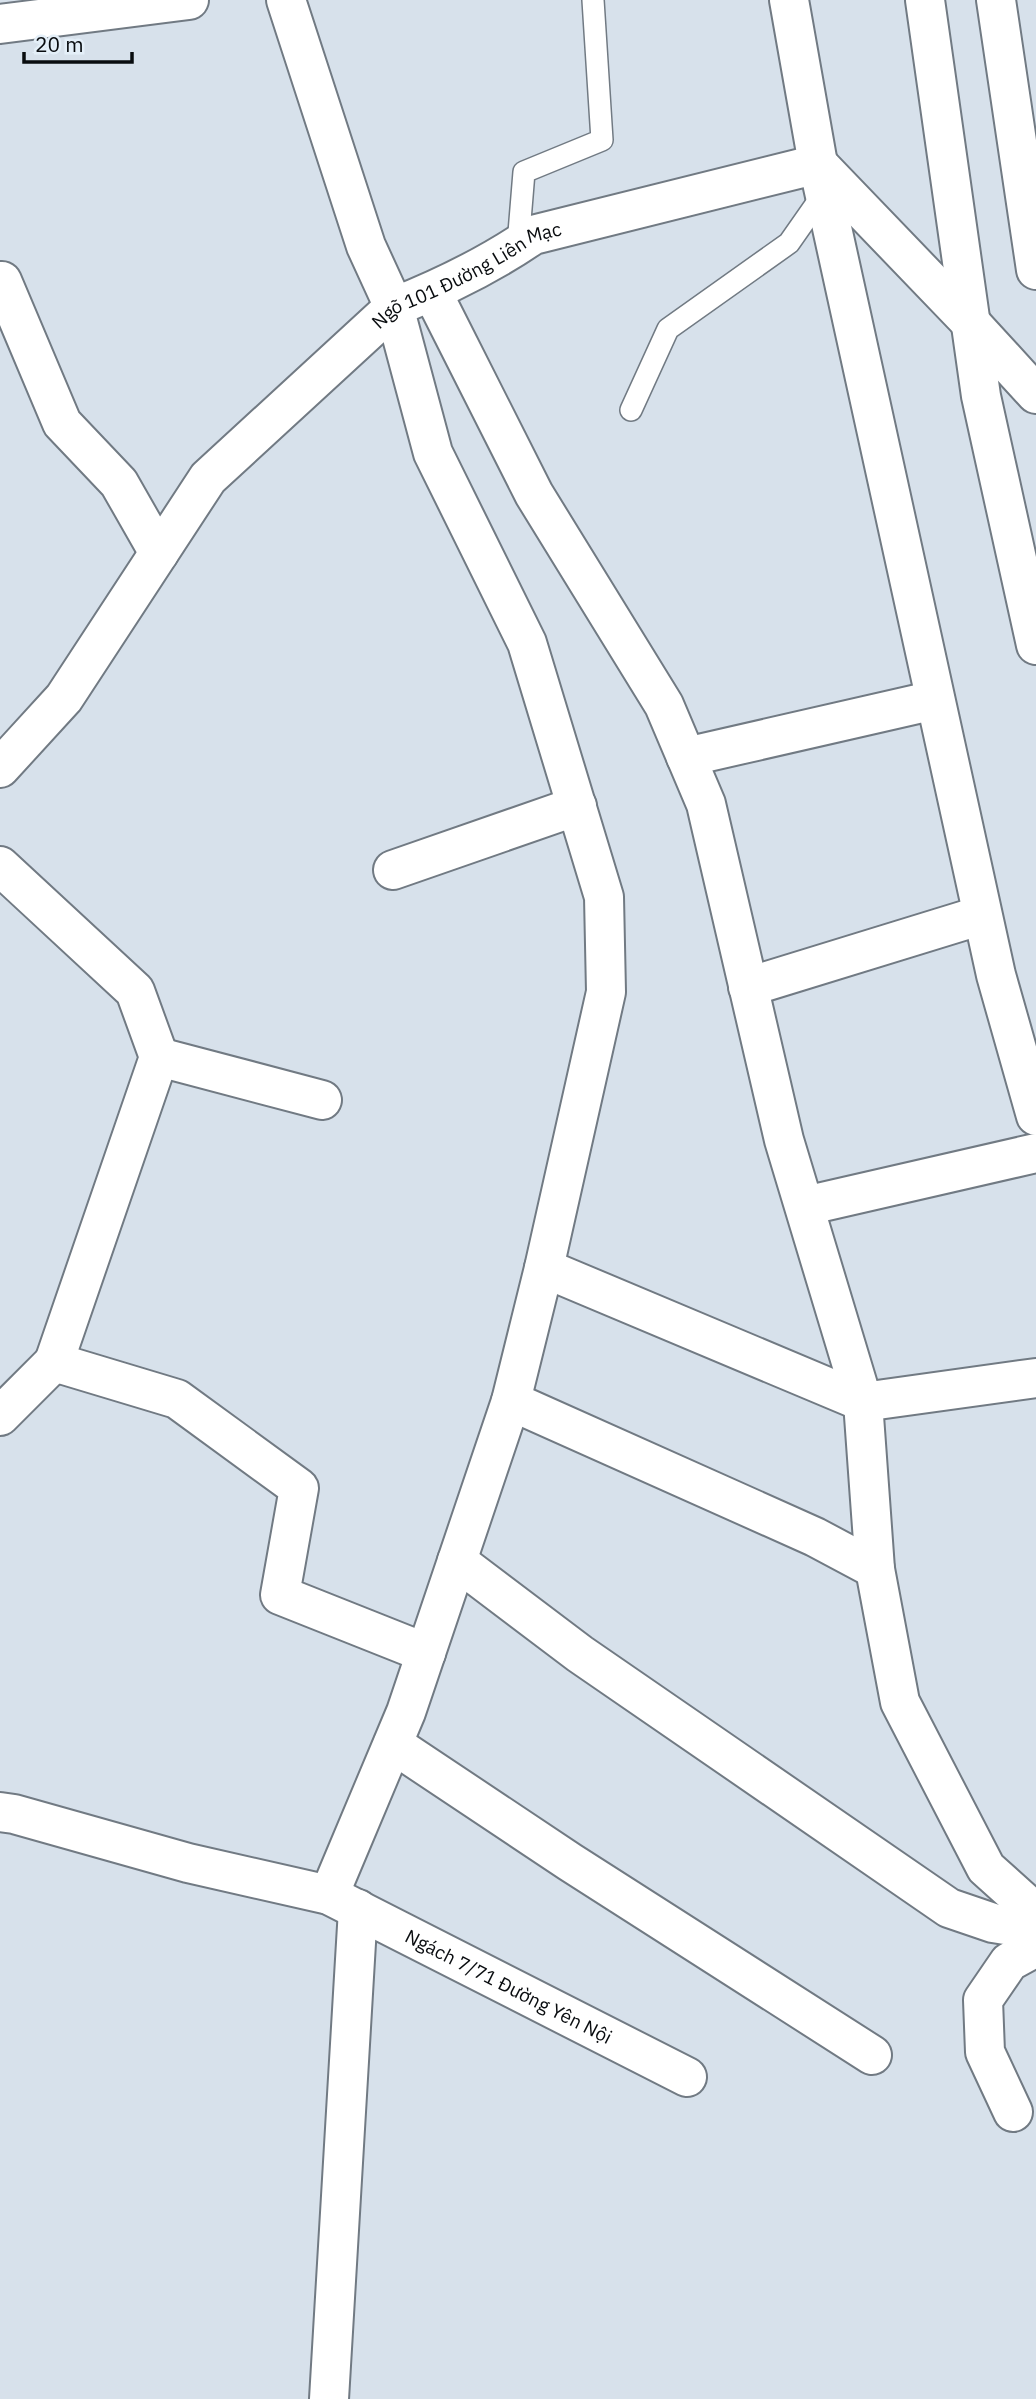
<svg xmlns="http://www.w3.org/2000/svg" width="1036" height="2399" font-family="'IBM Plex Sans',sans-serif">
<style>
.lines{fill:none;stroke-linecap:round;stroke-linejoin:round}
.lane-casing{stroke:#717a83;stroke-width:24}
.street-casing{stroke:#717a83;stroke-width:42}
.primary-casing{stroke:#717a83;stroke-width:42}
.lane{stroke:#fff;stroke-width:21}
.street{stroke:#fff;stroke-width:38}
.primary{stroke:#fff;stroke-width:38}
.labels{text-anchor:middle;stroke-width:7;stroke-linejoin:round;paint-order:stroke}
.street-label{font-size:19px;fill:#090c0f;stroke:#e4eff8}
</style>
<rect width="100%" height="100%" fill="#d7e1eb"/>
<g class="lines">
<!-- lane casing -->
<g class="lane-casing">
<g id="lane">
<path d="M 518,245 L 524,172 L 602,140 L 593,0"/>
<path d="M 631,410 L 668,329 L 789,243 L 824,193"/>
</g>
</g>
<!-- street casing -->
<g class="street-casing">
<g id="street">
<path d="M 286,0 L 366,246 L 394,307 L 433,453 L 527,643 L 604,897 L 606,992 L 544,1268 L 511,1401 L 406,1712 L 329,1895"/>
<path d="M 789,0 L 818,164 L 996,975 L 1036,1116"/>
<path d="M 925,0 L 981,396 L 1036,645"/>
<path d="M 0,24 L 189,0"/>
<path d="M 818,164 L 970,322 L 1036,394"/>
<path d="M 2,281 L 62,423 L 119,483 L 159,553"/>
<path d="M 432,292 L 534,494 L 664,705 L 706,804 L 784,1140 L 863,1402 L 875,1569 L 900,1702 L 986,1868 L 1036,1913"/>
<path d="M 686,757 L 935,700"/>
<path id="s1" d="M 0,768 L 64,698 L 208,478 L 394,307 C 442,288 491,264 533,235 L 818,164"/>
<path d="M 0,866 L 135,991 L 159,1057 L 54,1362 L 177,1399 L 299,1488 L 280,1595 L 426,1653"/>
<path d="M 393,870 L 577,806"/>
<path d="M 748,987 L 982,915"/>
<path d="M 159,1057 L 322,1100"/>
<path d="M 805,1206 L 1036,1153"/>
<path d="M 544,1268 L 863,1402 L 1036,1378"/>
<path d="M 511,1401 L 815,1537 L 875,1569"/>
<path d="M 0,1416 L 54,1362"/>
<path d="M 457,1561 L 580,1654 L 949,1908 L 993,1923 L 1036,1930"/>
<path d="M 393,1744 L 570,1862 L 872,2055"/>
<path id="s2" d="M 0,1812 L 14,1814 L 188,1863 L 329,1895 L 687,2077"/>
<path d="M 1013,2112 L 985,2052 L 983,2000 L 1009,1962 L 1036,1947"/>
<path d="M 329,2399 L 358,1909"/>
</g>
</g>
<!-- primary casing -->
<g class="primary-casing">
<path id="primary" d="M 996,0 L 1036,270"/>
</g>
<!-- lane -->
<use href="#lane" class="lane"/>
<!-- street -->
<use href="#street" class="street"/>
<!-- primary -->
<use href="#primary" class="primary"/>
</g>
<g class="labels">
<!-- street labels -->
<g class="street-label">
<text dy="7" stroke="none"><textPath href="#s1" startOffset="690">Ngõ 101 Đường Liên Mạc</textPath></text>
<text dy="7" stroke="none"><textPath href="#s2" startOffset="541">Ngách 7/71 Đường Yên Nội</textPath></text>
</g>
</g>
<!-- scale -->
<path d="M24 52v10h108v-10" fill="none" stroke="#090c0f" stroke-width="3.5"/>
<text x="35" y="52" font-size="21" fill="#090c0f" stroke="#e4eff8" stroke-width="5" paint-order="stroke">20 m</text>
</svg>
